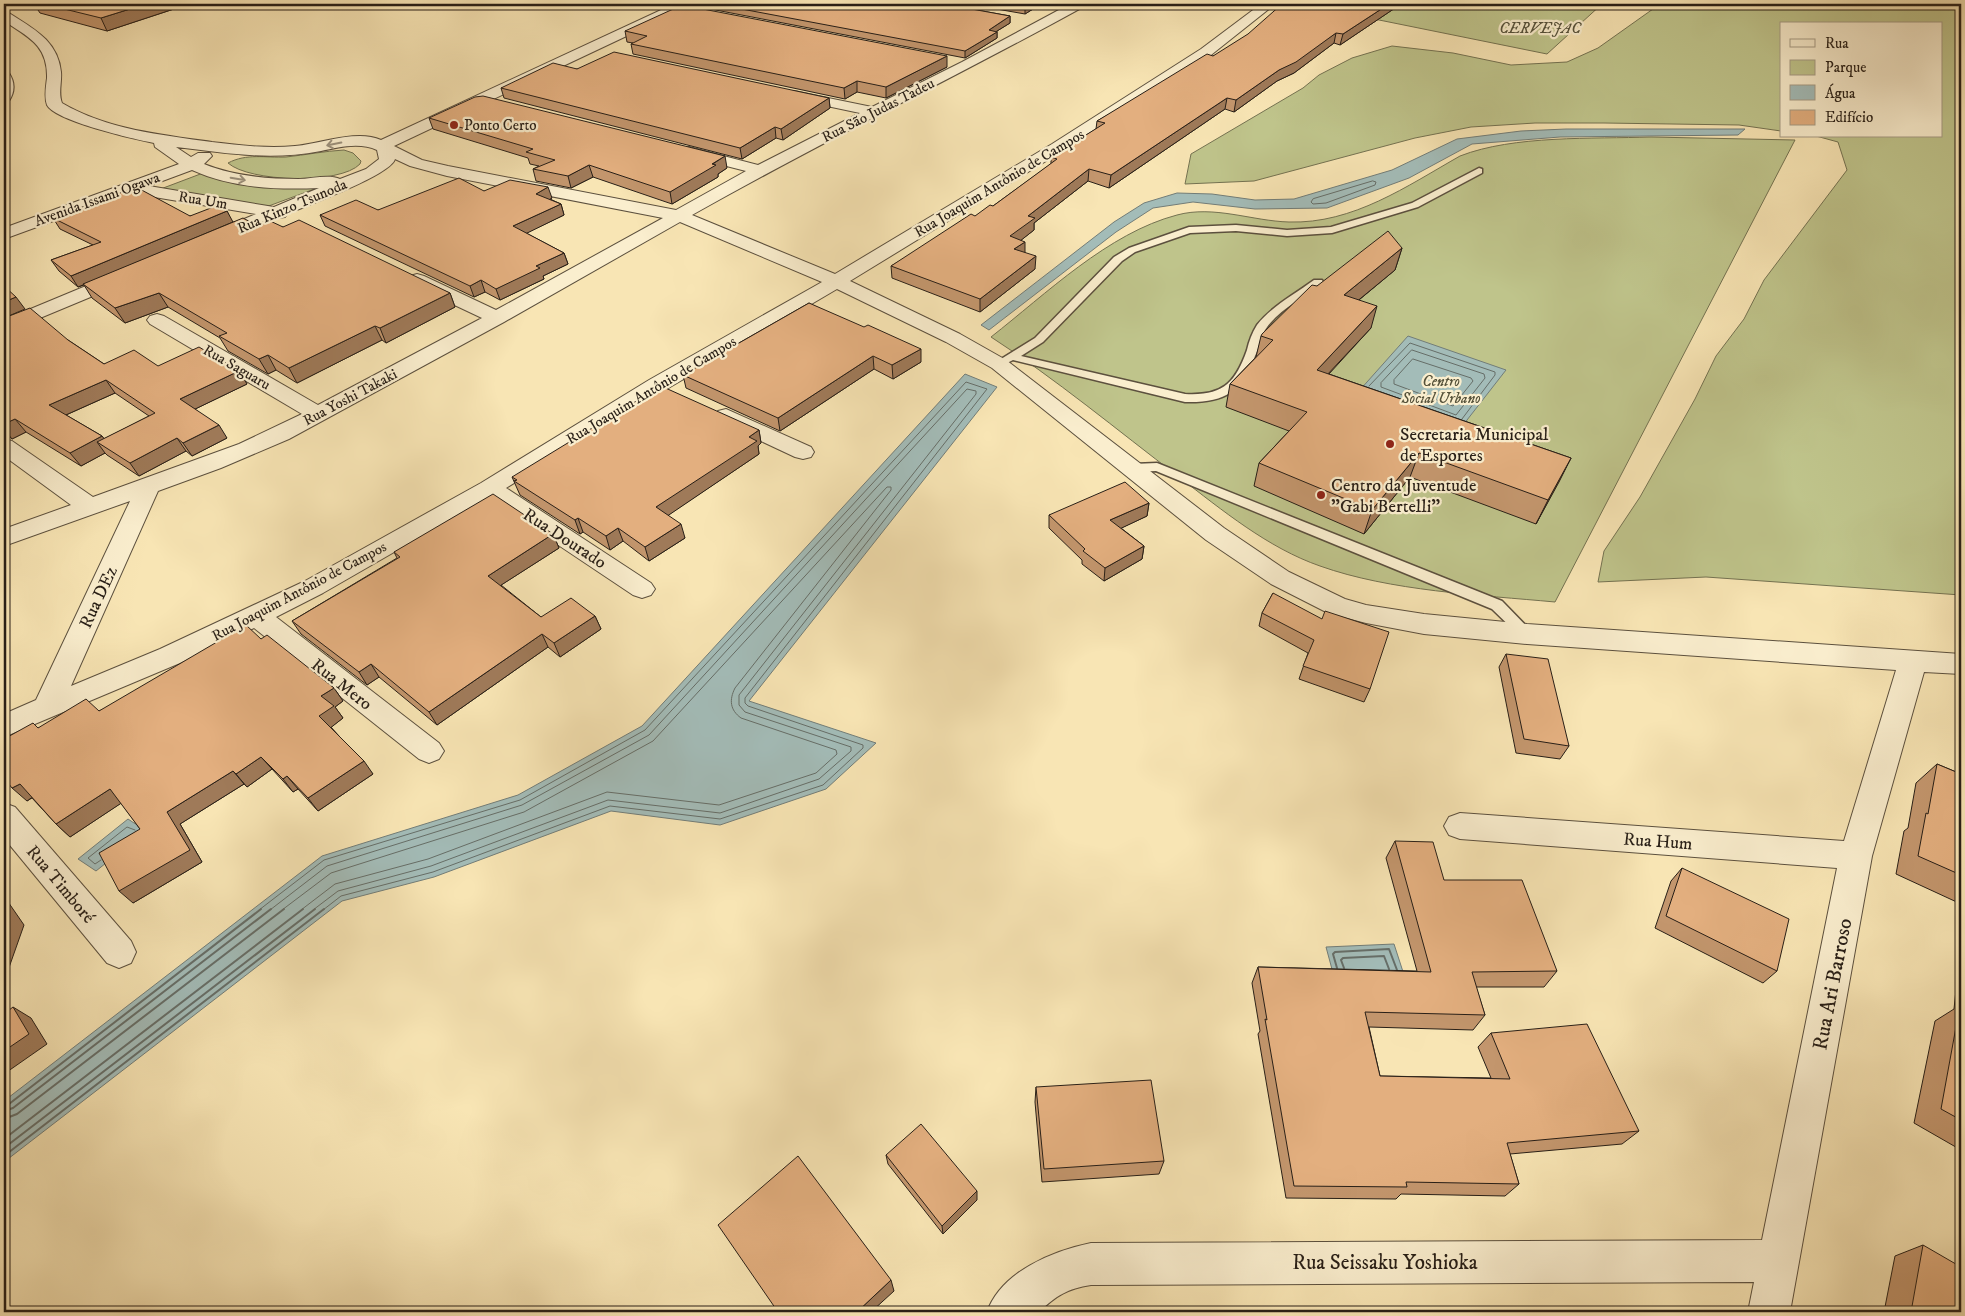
<svg xmlns="http://www.w3.org/2000/svg" width="1965" height="1316" font-family="'IM FELL DW Pica',serif">
<style>
.green{fill:#bfc48b;stroke:#747251}
.water{fill:#a3bcb8;stroke:#727d78}
.lines{fill:none;stroke-linecap:round;stroke-linejoin:round}
.shore-far1{stroke:#666e68;stroke-width:1}
.shore{stroke:#666e68;stroke-width:2}
.service-casing{stroke:#5c503e;stroke-width:3}
.minor-casing{stroke:#5c503e;stroke-width:2}
.service{fill:#faeece;fill-rule:evenodd}
.minor{fill:#faeece;fill-rule:evenodd}
.wall{fill:#c3966d;stroke:#281f17;fill-rule:evenodd}
.shaded-wall{fill:#9f7a59;stroke:#281f17}
.building{fill:#e3af7f;stroke:#281f17}
.oneway{stroke:#9c917c}
.poi-dot{fill:#8f2418;stroke:#faeece;stroke-width:2}
.labels{text-anchor:middle;stroke-width:4.5;stroke-linejoin:round;paint-order:stroke}
.far-park-label{font-size:15px;font-style:italic;fill:#55513a;stroke:#faeece}
.far-street-label{font-size:15px;fill:#281f17;stroke:#faeece}
.far-poi-label{font-size:15px;fill:#281f17;stroke:#faeece;text-anchor:start}
.poi-label{font-size:18px;fill:#281f17;stroke:#faeece;text-anchor:start}
.street-label{font-size:18px;fill:#281f17;stroke:#faeece}
.near-street-label{font-size:21px;fill:#281f17;stroke:#faeece}
</style>
<rect width="100%" height="100%" fill="#f8e5b4"/>
<filter id="stains"><feTurbulence type="fractalNoise" baseFrequency=".004" numOctaves="4"/><feColorMatrix values="0 0 0 0 .2 0 0 0 0 .09 0 0 0 0 .02 0 0 0 .5 -.17"/></filter>
<radialGradient id="worn" r=".72"><stop offset=".6" stop-color="#630" stop-opacity="0"/><stop offset="1" stop-color="#630" stop-opacity=".3"/></radialGradient>
<!-- green -->
<g class="green">
<path d="M 1300,4 L 1602,4 L 1547,54 Z"/>
<path d="M 1660,4 L 1961,4 L 1961,595 L 1706,577 L 1598,582 L 1604,551 L 1640,497 L 1695,399 L 1716,356 L 1744,319 L 1764,280 L 1847,170 L 1838,142 L 1816,136 L 1941,136 L 1941,24 L 1781,24 L 1781,131 L 1739,125 L 1604,123 L 1535,123 L 1471,127 L 1415,138 L 1254,181 L 1185,184 L 1191,154 L 1303,88 L 1319,75 L 1352,58 L 1392,46 L 1453,53 L 1511,65 L 1567,62 L 1598,48 Z"/>
<path d="M 1651,137 L 1795,140 L 1555,602 C 1480,595 1390,591 1320,566 C 1268,548 1222,510 1179,477 C 1117,430 1056,379 991,337 C 1046,294 1108,233 1177,215 C 1214,205 1252,221 1289,222 C 1353,224 1407,186 1460,156 C 1514,135 1593,139 1651,137 Z"/>
<path d="M 344,150 L 353,153 L 361,161 L 360,164 C 340,185 249,182 228,163 C 247,153 265,158 286,157 C 305,155 325,151 344,150 Z"/>
<path d="M 203,173 L 328,184 L 266,207 L 158,190 Z"/>
</g>
<!-- water -->
<g class="water">
<path d="M 1566,129 L 1745,129 L 1738,135 L 1560,137 L 1472,144 L 1409,178 L 1327,208 L 1255,209 L 1193,202 L 1153,208 L 1116,232 L 989,330 L 981,325 L 1114,222 L 1144,203 L 1177,193 L 1212,194 L 1255,200 L 1294,199 L 1392,170 L 1457,139 L 1521,131 Z"/>
<path d="M 1408,336 L 1506,370 L 1460,429 L 1359,391 Z"/>
<path d="M 965,374 L 997,387 L 749,701 L 876,743 L 826,789 L 720,825 L 611,811 L 434,877 L 342,901 L 4,1162 L 4,1101 L 322,856 L 518,795 L 642,726 Z"/>
<path d="M 128,819 L 146,831 L 96,871 L 78,859 Z"/>
<path d="M 1394,944 L 1406,981 L 1336,984 L 1326,947 Z"/>
</g>
<g class="lines">
<!-- shore-far1 -->
<g class="shore-far1">
<path d="M 1373,181 L 1376,182 L 1375,185 L 1326,203 L 1313,204 L 1311,202 L 1313,199 Z"/>
<path d="M 1412,350 L 1484,374 L 1485,378 L 1456,415 L 1381,387 L 1381,383 Z"/>
<path d="M 1413,359 L 1471,378 L 1473,381 L 1453,406 L 1394,384 L 1394,380 Z"/>
<path d="M 1369,386 L 1410,343 L 1495,372 L 1495,375 L 1462,419"/>
<path d="M 101,860 L 95,864 L 88,858 L 127,827 L 135,830"/>
<path d="M 259,910 L 324,860 L 520,800 L 645,730 L 966,382 L 987,389 L 745,698 L 745,703 L 748,706 L 863,745 L 863,748 L 823,785 L 720,819 L 610,806 L 433,872 L 341,896 L 323,910"/>
<path d="M 270,910 L 327,866 L 522,805 L 649,735 L 967,389 L 976,391 L 976,394 L 739,695 L 739,705 L 745,712 L 851,747 L 851,751 L 819,779 L 720,813 L 608,800 L 431,866 L 338,891 L 313,910"/>
<path d="M 282,910 L 331,873 L 524,812 L 653,741 L 887,487 L 891,487 L 891,490 L 735,688 C 729,700 730,710 741,718 L 836,750 L 837,754 L 816,773 L 719,805 L 607,792 L 428,859 L 335,884 L 301,910"/>
</g>
<!-- shore -->
<g class="shore">
<path d="M 1337,968 L 1333,954 L 1335,952 L 1389,949 L 1397,970"/>
<path d="M 1344,968 L 1341,960 L 1343,958 L 1384,956 L 1389,969"/>
<path d="M 4,1105 L 9,1104 L 261,909"/>
<path d="M 4,1111 L 13,1108 L 271,909"/>
<path d="M 4,1119 L 17,1114 L 284,909"/>
<path d="M 4,1139 L 303,909"/>
<path d="M 4,1148 L 315,909"/>
<path d="M 4,1156 L 324,909"/>
</g>
<!-- service casing -->
<g class="service-casing">
<g id="service">
<path d="M 1479,168 L 1482,169 L 1482,173 L 1418,207 L 1332,233 L 1287,236 L 1236,231 L 1190,233 L 1135,252 L 1122,261 L 1043,342 L 1021,356 L 1185,394 C 1222,396 1235,384 1247,350 C 1249,341 1252,333 1257,325 C 1272,306 1295,294 1314,280 L 1322,280 L 1323,282 L 1322,284 C 1303,298 1278,310 1265,330 C 1260,338 1259,348 1255,356 C 1241,393 1224,403 1185,402 L 1013,360 L 999,367 L 993,364 L 1035,338 L 1114,257 L 1129,248 L 1189,227 L 1236,225 L 1287,230 L 1331,227 L 1412,203 Z"/>
<path d="M 1157,463 L 1502,601 L 1534,634 L 1532,638 L 1527,639 L 1522,638 L 1492,609 L 1156,471 L 1133,472 L 1127,468 L 1133,464 Z"/>
</g>
</g>
<!-- minor casing -->
<g class="minor-casing">
<g id="minor">
<path d="M 674,4 L 690,4 L 688,7 L 394,146 L 422,160 L 448,166 L 676,210 L 746,171 L 683,155 L 681,152 L 683,149 L 689,147 L 758,165 L 860,113 L 789,98 L 787,95 L 789,92 L 794,91 L 872,107 L 962,62 L 1070,4 L 1085,4 L 1083,7 C 954,78 821,142 692,215 L 835,274 L 1052,144 L 1201,49 L 1261,4 L 1275,4 L 1211,55 L 1064,150 L 850,281 L 960,334 L 1006,360 L 1224,528 L 1289,572 L 1345,599 L 1366,605 L 1424,614 L 1527,624 L 1961,654 L 1961,674 L 1924,672 L 1872,856 L 1790,1312 L 1748,1312 L 1754,1282 L 1091,1285 C 1067,1289 1057,1295 1039,1312 L 987,1312 C 1001,1272 1052,1251 1091,1243 L 1762,1240 L 1837,868 L 1460,839 L 1449,835 L 1444,826 L 1449,817 L 1460,813 L 1844,841 L 1896,670 L 1527,644 L 1424,634 L 1366,623 L 1328,613 L 1271,584 L 1206,540 L 992,368 L 946,342 L 837,289 L 665,390 L 506,488 L 651,583 L 655,589 L 651,595 L 642,598 L 633,595 L 488,498 L 323,593 L 276,617 L 439,743 L 444,751 L 439,759 L 429,763 L 419,759 L 254,628 L 180,663 L 4,737 L 4,714 L 36,700 L 130,501 L 4,546 L 4,529 L 71,505 L 4,456 L 4,439 L 12,441 L 93,497 L 239,444 L 302,414 L 150,324 L 147,320 L 150,316 L 157,314 L 164,316 L 318,405 L 482,318 L 410,284 L 408,280 L 410,276 L 417,274 L 424,276 L 496,310 L 663,218 L 447,176 L 410,166 L 395,159 C 391,175 306,206 287,214 L 285,217 L 277,218 L 217,242 L 211,241 L 208,237 L 211,233 L 256,214 L 130,193 L 4,239 L 4,228 L 179,164 L 155,147 L 154,143 C 134,139 55,121 47,105 C 44,97 46,86 47,78 C 48,45 28,37 4,21 L 4,12 L 9,13 C 32,28 58,40 61,72 C 62,82 58,93 62,103 C 106,129 161,135 212,142 C 239,145 267,149 295,146 C 320,144 357,129 381,140 ZM 176,147 C 227,153 269,161 321,151 C 339,147 360,142 377,150 L 379,159 L 366,169 L 340,179 C 329,174 311,179 298,179 C 266,179 234,176 204,164 L 212,156 L 210,153 L 198,153 L 191,157 ZM 192,170 C 232,188 276,190 319,188 L 274,207 L 149,186 ZM 680,222 L 822,282 L 649,380 L 481,483 L 305,581 L 160,649 L 71,686 L 158,491 L 221,468 L 289,439 L 504,322 Z"/>
<path d="M 4,72 L 9,73 C 15,82 15,92 9,101 L 4,102 Z"/>
<path d="M 122,271 L 129,273 L 131,277 L 129,281 L 4,333 L 4,320 Z"/>
<path d="M 726,409 L 811,447 L 814,452 L 811,457 L 803,459 L 795,457 L 718,421 L 715,416 L 718,411 Z"/>
<path d="M 4,803 L 15,807 L 131,941 L 136,952 L 131,963 L 119,968 L 107,963 L 4,838 Z"/>
</g>
</g>
<!-- service -->
<use href="#service" class="service"/>
<!-- minor -->
<use href="#minor" class="minor"/>
</g>
<!-- wall -->
<g class="wall">
<path d="M 34,4 L 189,4 L 107,31 L 40,13 Z"/>
<path d="M 699,4 L 944,4 L 1010,16 L 1010,23 L 997,31 L 997,38 L 965,58 L 700,7 Z"/>
<path d="M 968,4 L 1041,4 L 1025,14 Z"/>
<path d="M 1401,4 L 1340,45 L 1334,43 L 1294,73 L 1277,81 L 1234,112 L 1225,109 L 1109,188 L 1088,181 L 1034,223 L 1034,230 L 1021,240 L 1025,253 L 1035,269 L 980,312 L 892,278 L 891,266 L 993,206 L 1051,164 L 1051,157 L 1096,129 L 1097,121 L 1213,56 Z"/>
<path d="M 625,31 L 947,67 L 886,98 L 857,92 L 845,99 L 633,54 L 631,44 L 633,43 L 627,42 Z"/>
<path d="M 577,69 L 829,98 L 830,108 L 783,140 L 776,138 L 742,159 L 504,98 L 501,88 Z"/>
<path d="M 429,118 L 727,168 L 718,174 L 718,177 L 672,204 L 593,177 L 571,188 L 536,181 L 533,169 L 539,166 L 530,164 L 528,158 L 433,129 Z"/>
<path d="M 484,191 L 552,198 L 550,199 L 561,204 L 564,215 L 526,233 L 564,253 L 568,264 L 543,276 L 544,279 L 500,300 L 485,292 L 474,297 L 325,226 L 320,215 L 378,210 Z"/>
<path d="M 227,211 L 232,222 L 283,227 L 450,293 L 455,307 L 386,343 L 382,340 L 297,383 L 276,370 L 268,374 L 228,351 L 220,338 L 168,307 L 125,323 L 92,298 L 84,285 L 78,287 L 59,271 L 51,260 L 93,245 L 60,229 L 53,218 L 190,216 Z"/>
<path d="M 1402,248 L 1395,270 L 1359,300 L 1371,328 L 1329,374 L 1571,458 L 1536,524 L 1410,477 L 1364,534 L 1254,486 L 1259,463 L 1289,431 L 1226,407 L 1230,384 L 1256,357 L 1261,336 L 1317,286 Z"/>
<path d="M 809,303 L 921,362 L 893,379 L 874,369 L 780,431 L 686,388 L 683,375 Z"/>
<path d="M 4,318 L 68,340 L 104,364 L 239,371 L 247,384 L 195,409 L 227,438 L 192,456 L 186,451 L 139,476 L 107,455 L 105,453 L 81,466 L 26,432 L 12,439 L 4,432 ZM 115,393 L 149,416 L 104,439 L 102,436 L 66,415 Z"/>
<path d="M 759,430 L 761,443 L 758,446 L 759,454 L 668,515 L 685,538 L 649,561 L 623,541 L 610,550 L 583,532 L 580,534 L 520,495 L 512,477 Z"/>
<path d="M 1149,503 L 1147,516 L 1121,528 L 1144,546 L 1142,559 L 1104,581 L 1082,564 L 1082,560 L 1049,528 L 1049,515 Z"/>
<path d="M 553,534 L 559,548 L 501,585 L 541,617 L 595,616 L 601,629 L 560,657 L 548,647 L 437,725 L 379,677 L 367,685 L 301,634 L 292,621 L 397,558 L 394,552 Z"/>
<path d="M 1273,593 L 1370,689 L 1364,702 L 1299,679 L 1308,653 L 1259,626 L 1262,613 Z"/>
<path d="M 261,639 L 334,688 L 343,701 L 335,707 L 343,718 L 331,727 L 373,774 L 318,811 L 298,789 L 293,792 L 272,769 L 247,787 L 244,784 L 180,824 L 202,862 L 133,903 L 140,829 L 121,803 L 70,837 L 56,824 L 32,798 L 27,801 L 33,723 L 38,728 L 99,711 Z"/>
<path d="M 1506,654 L 1569,746 L 1560,759 L 1516,753 L 1499,667 Z"/>
<path d="M 1937,764 L 1961,774 L 1961,904 L 1896,874 L 1904,831 L 1908,828 L 1916,783 Z"/>
<path d="M 1395,841 L 1557,971 L 1544,987 L 1476,987 L 1485,1015 L 1473,1030 L 1369,1027 L 1380,1076 L 1491,1078 L 1478,1047 L 1491,1033 L 1639,1131 L 1622,1144 L 1510,1154 L 1519,1184 L 1505,1196 L 1401,1194 L 1396,1199 L 1286,1198 L 1258,1034 L 1260,1031 L 1252,983 L 1258,967 L 1417,971 L 1386,858 Z"/>
<path d="M 1682,868 L 1777,971 L 1763,983 L 1655,928 L 1671,881 Z"/>
<path d="M 1961,960 L 1961,1150 L 1914,1123 L 1935,1021 L 1954,1009 L 1959,961 Z"/>
<path d="M 1036,1087 L 1164,1161 L 1159,1174 L 1042,1182 L 1035,1102 Z"/>
<path d="M 886,1155 L 977,1200 L 943,1234 L 888,1164 Z"/>
<path d="M 1923,1245 L 1961,1312 L 1884,1312 L 1895,1256 Z"/>
</g>
<!-- shaded-wall -->
<g class="shaded-wall">
<path d="M 146,4 L 189,4 L 107,31 L 101,18 Z"/>
<path d="M 1031,4 L 1041,4 L 1025,14 L 1025,7 Z"/>
<path d="M 1389,4 L 1401,4 L 1340,45 L 1343,34 Z"/>
<path d="M 1010,16 L 1010,23 L 989,36 L 989,30 Z"/>
<path d="M 997,32 L 997,38 L 965,58 L 965,51 Z"/>
<path d="M 1336,33 L 1334,43 L 1294,73 L 1277,81 L 1234,112 L 1236,100 L 1279,70 Z"/>
<path d="M 947,56 L 947,67 L 886,98 L 886,87 Z"/>
<path d="M 857,81 L 857,92 L 845,99 L 844,88 Z"/>
<path d="M 829,98 L 830,108 L 783,140 L 781,129 Z"/>
<path d="M 1227,98 L 1225,109 L 1109,188 L 1111,175 Z"/>
<path d="M 775,127 L 776,138 L 742,159 L 740,148 Z"/>
<path d="M 725,156 L 727,168 L 718,174 L 718,177 L 672,204 L 670,192 Z"/>
<path d="M 589,165 L 593,177 L 571,188 L 568,176 Z"/>
<path d="M 1089,169 L 1088,181 L 1034,223 L 1034,230 L 1010,249 L 1010,236 L 1028,216 Z"/>
<path d="M 548,187 L 552,198 L 540,205 L 536,194 Z"/>
<path d="M 561,204 L 564,215 L 517,238 L 513,226 Z"/>
<path d="M 227,211 L 233,222 L 78,287 L 71,276 Z"/>
<path d="M 1025,242 L 1025,255 L 1014,249 Z"/>
<path d="M 1402,248 L 1395,270 L 1338,317 L 1344,295 Z"/>
<path d="M 564,253 L 568,264 L 543,276 L 544,279 L 500,300 L 496,289 L 536,266 Z"/>
<path d="M 1036,256 L 1035,269 L 980,312 L 980,299 Z"/>
<path d="M 481,280 L 485,292 L 474,297 L 470,286 Z"/>
<path d="M 159,293 L 168,307 L 125,323 L 115,308 Z"/>
<path d="M 450,293 L 455,307 L 386,343 L 380,328 Z"/>
<path d="M 16,297 L 25,309 L 4,318 L 4,302 Z"/>
<path d="M 1377,306 L 1371,328 L 1311,392 L 1317,370 Z"/>
<path d="M 375,326 L 382,340 L 297,383 L 289,368 Z"/>
<path d="M 921,349 L 921,362 L 893,379 L 892,365 Z"/>
<path d="M 268,355 L 276,370 L 268,374 L 259,359 Z"/>
<path d="M 873,356 L 874,369 L 780,431 L 778,418 Z"/>
<path d="M 239,371 L 247,384 L 189,412 L 180,399 Z"/>
<path d="M 106,380 L 115,393 L 59,418 L 49,405 Z"/>
<path d="M 15,419 L 26,432 L 12,439 L 4,429 L 4,424 Z"/>
<path d="M 219,425 L 227,438 L 192,456 L 183,443 Z"/>
<path d="M 759,430 L 761,443 L 758,446 L 759,454 L 660,521 L 656,507 L 749,437 Z"/>
<path d="M 102,436 L 112,449 L 97,442 L 105,453 L 81,466 L 70,453 Z"/>
<path d="M 177,438 L 186,451 L 139,476 L 130,463 Z"/>
<path d="M 1419,453 L 1410,477 L 1364,534 L 1372,510 Z"/>
<path d="M 1571,458 L 1559,482 L 1536,524 L 1548,500 Z"/>
<path d="M 1149,503 L 1147,516 L 1109,534 L 1110,520 Z"/>
<path d="M 578,518 L 583,532 L 580,534 L 575,520 Z"/>
<path d="M 681,524 L 685,538 L 649,561 L 645,547 Z"/>
<path d="M 618,528 L 623,541 L 610,550 L 606,536 Z"/>
<path d="M 553,534 L 559,548 L 495,589 L 488,576 Z"/>
<path d="M 1144,546 L 1142,559 L 1104,581 L 1105,568 Z"/>
<path d="M 595,616 L 601,629 L 560,657 L 554,643 Z"/>
<path d="M 542,634 L 548,647 L 437,725 L 429,712 Z"/>
<path d="M 371,664 L 379,677 L 367,685 L 359,672 Z"/>
<path d="M 334,688 L 343,701 L 335,707 L 343,718 L 329,729 L 319,716 L 321,696 Z"/>
<path d="M 261,757 L 272,769 L 247,787 L 236,774 Z"/>
<path d="M 364,761 L 373,774 L 318,811 L 308,798 Z"/>
<path d="M 233,771 L 244,784 L 180,824 L 202,862 L 133,903 L 119,891 L 167,812 Z"/>
<path d="M 287,776 L 298,789 L 293,792 L 283,779 Z"/>
<path d="M 20,784 L 34,796 L 27,801 L 12,788 Z"/>
<path d="M 110,789 L 123,802 L 70,837 L 56,824 Z"/>
<path d="M 4,896 L 24,925 L 6,976 L 4,978 Z"/>
<path d="M 13,1007 L 31,1018 L 47,1044 L 4,1074 L 4,1051 Z"/>
<path d="M 977,1191 L 977,1200 L 943,1234 L 942,1226 Z"/>
<path d="M 891,1280 L 894,1291 L 871,1312 L 857,1312 Z"/>
</g>
<!-- building -->
<g class="building">
<path d="M 44,4 L 146,4 L 101,18 Z"/>
<path d="M 715,4 L 944,4 L 1010,16 L 989,30 L 997,32 L 965,51 Z"/>
<path d="M 1005,4 L 1031,4 L 1025,7 Z"/>
<path d="M 1282,4 L 1389,4 L 1343,34 L 1336,33 L 1296,62 L 1279,70 L 1236,100 L 1227,98 L 1111,175 L 1089,169 L 1028,216 L 1035,218 L 1010,236 L 1025,242 L 1014,249 L 1036,256 L 980,299 L 891,266 L 971,214 L 975,216 L 990,205 L 993,206 L 1057,159 L 1051,157 L 1105,123 L 1097,121 L 1207,54 L 1213,56 L 1248,34 Z"/>
<path d="M 682,5 L 947,56 L 886,87 L 857,81 L 844,88 L 631,44 L 647,36 L 625,31 Z"/>
<path d="M 614,52 L 829,98 L 781,129 L 775,127 L 740,148 L 501,88 L 553,63 L 577,69 Z"/>
<path d="M 483,96 L 725,156 L 712,164 L 716,165 L 670,192 L 589,165 L 568,176 L 533,169 L 555,160 L 526,152 L 533,149 L 429,118 L 475,97 Z"/>
<path d="M 459,178 L 484,191 L 510,180 L 548,187 L 536,194 L 561,204 L 513,226 L 564,253 L 536,266 L 540,268 L 496,289 L 481,280 L 470,286 L 320,215 L 356,200 L 378,210 Z"/>
<path d="M 136,187 L 190,216 L 216,206 L 227,211 L 71,276 L 51,260 L 101,242 L 53,218 Z"/>
<path d="M 243,218 L 256,225 L 268,220 L 283,227 L 299,220 L 450,293 L 380,328 L 375,326 L 289,368 L 268,355 L 259,359 L 219,336 L 227,333 L 159,293 L 115,308 L 83,284 Z"/>
<path d="M 1388,231 L 1402,248 L 1344,295 L 1377,306 L 1317,370 L 1571,458 L 1548,500 L 1419,453 L 1372,510 L 1259,463 L 1307,412 L 1230,384 L 1273,340 L 1261,336 L 1262,334 L 1312,285 L 1317,286 Z"/>
<path d="M 4,286 L 16,297 L 4,302 Z"/>
<path d="M 809,303 L 864,327 L 868,325 L 921,349 L 892,365 L 873,356 L 778,418 L 683,375 Z"/>
<path d="M 30,308 L 68,340 L 104,364 L 134,350 L 158,366 L 199,347 L 239,371 L 180,399 L 219,425 L 183,443 L 177,438 L 130,463 L 97,442 L 155,413 L 106,380 L 49,405 L 102,436 L 70,453 L 15,419 L 4,424 L 4,318 Z"/>
<path d="M 661,386 L 759,430 L 749,437 L 757,441 L 656,507 L 681,524 L 645,547 L 618,528 L 606,536 L 578,518 L 575,520 L 514,481 L 517,480 L 512,477 Z"/>
<path d="M 1125,482 L 1149,503 L 1110,520 L 1144,546 L 1105,568 L 1083,551 L 1085,549 L 1049,515 Z"/>
<path d="M 493,494 L 553,534 L 488,576 L 541,617 L 571,598 L 595,616 L 554,643 L 542,634 L 429,712 L 371,664 L 359,672 L 292,621 L 400,557 L 394,552 Z"/>
<path d="M 1273,593 L 1322,619 L 1325,611 L 1389,632 L 1370,689 L 1303,666 L 1314,640 L 1262,613 Z"/>
<path d="M 246,625 L 261,639 L 267,635 L 334,688 L 321,696 L 334,706 L 319,716 L 364,761 L 308,798 L 287,776 L 283,779 L 261,757 L 236,774 L 233,771 L 167,812 L 190,850 L 119,891 L 99,853 L 140,829 L 110,789 L 56,824 L 20,784 L 12,788 L 4,778 L 4,739 L 33,723 L 38,728 L 86,699 L 99,711 Z"/>
<path d="M 1506,654 L 1548,659 L 1569,746 L 1524,739 Z"/>
<path d="M 1937,764 L 1961,774 L 1961,875 L 1918,856 L 1926,813 L 1928,814 Z"/>
<path d="M 1395,841 L 1433,842 L 1444,880 L 1522,880 L 1557,971 L 1472,972 L 1485,1015 L 1365,1012 L 1380,1076 L 1510,1079 L 1491,1033 L 1587,1024 L 1639,1131 L 1507,1143 L 1519,1184 L 1406,1182 L 1407,1187 L 1294,1186 L 1265,1019 L 1267,1020 L 1258,967 L 1431,972 Z"/>
<path d="M 1682,868 L 1789,919 L 1777,971 L 1666,916 Z"/>
<path d="M 4,907 L 8,914 L 4,926 Z"/>
<path d="M 1960,1005 L 1961,1006 L 1961,1120 L 1941,1109 Z"/>
<path d="M 13,1007 L 29,1034 L 4,1051 L 4,1014 Z"/>
<path d="M 1151,1080 L 1164,1161 L 1044,1169 L 1036,1087 Z"/>
<path d="M 921,1124 L 977,1191 L 942,1226 L 886,1155 Z"/>
<path d="M 798,1156 L 891,1280 L 857,1312 L 778,1312 L 718,1225 Z"/>
<path d="M 1923,1245 L 1961,1267 L 1961,1312 L 1911,1312 Z"/>
</g>
<!-- one-way arrows -->
<defs><path id="oneway-shaft" d="M-6 0H5M1.5-3L5.5 0L1.5 3" fill="none" stroke-width="1.6" stroke-linecap="round" stroke-linejoin="round" transform="scale(1.25)"/></defs>
<g class="oneway">
<use href="#oneway-shaft" transform="translate(334 144) rotate(169)"/>
<use href="#oneway-shaft" transform="translate(238 179) rotate(10)"/>
</g>
<!-- markers -->
<g class="poi-dot">
<circle cx="454" cy="125" r="5"/>
<circle cx="1390" cy="444" r="5"/>
<circle cx="1321" cy="495" r="5"/>
</g>
<g class="labels">
<!-- far-park labels -->
<g class="far-park-label">
<text x="1540" y="33">CERVEJAC</text>
<text x="1441" y="386">Centro<tspan x="1441" dy="17">Social Urbano</tspan></text>
</g>
<!-- far-street labels -->
<g class="far-street-label">
<text transform="translate(878 110) rotate(-27)" y="5">Rua São Judas Tadeu</text>
<text transform="translate(999 183) rotate(-31)" y="5">Rua Joaquim Antônio de Campos</text>
<text transform="translate(97 199) rotate(-20)" y="5">Avenida Issami Ogawa</text>
<text transform="translate(203 200) rotate(9)" y="5">Rua Um</text>
<text transform="translate(292 206) rotate(-23)" y="5">Rua Kinzo Tsunoda</text>
<text transform="translate(237 367) rotate(30)" y="5">Rua Saguaru</text>
<text transform="translate(651 390) rotate(-31)" y="5">Rua Joaquim Antônio de Campos</text>
<text transform="translate(350 397) rotate(-28)" y="5">Rua Yoshi Takaki</text>
<text transform="translate(299 591) rotate(-28)" y="5">Rua Joaquim Antônio de Campos</text>
</g>
<!-- far-poi labels -->
<g class="far-poi-label">
<text x="464" y="130">Ponto Certo</text>
</g>
<!-- poi labels -->
<g class="poi-label">
<text x="1400" y="440">Secretaria Municipal<tspan x="1400" dy="21">de Esportes</tspan></text>
<text x="1331" y="491">Centro da Juventude<tspan x="1331" dy="21">"Gabi Bertelli"</tspan></text>
</g>
<!-- street labels -->
<g class="street-label">
<text transform="translate(565 538) rotate(33)" y="6">Rua Dourado</text>
<text transform="translate(98 597) rotate(-65)" y="6">Rua DEz</text>
<text transform="translate(342 684) rotate(38)" y="6">Rua Mero</text>
<text transform="translate(1658 841) rotate(4)" y="6">Rua Hum</text>
<text transform="translate(61 884) rotate(50)" y="6">Rua Timboré</text>
</g>
<!-- near-street labels -->
<g class="near-street-label">
<text transform="translate(1832 984) rotate(-79)" y="7">Rua Ari Barroso</text>
<text x="1385" y="1269">Rua Seissaku Yoshioka</text>
</g>
</g>
<!-- margin -->
<rect width="1965" height="1316" fill="none" stroke="#f8e5b4" stroke-width="20"/>
<rect x="5" y="5" width="1955" height="1306" fill="none" stroke="#281f17" stroke-width="2.5"/>
<rect x="10" y="10" width="1945" height="1296" fill="none" stroke="#281f17"/>
<!-- legend -->
<rect x="1780" y="22" width="162" height="115" fill="#faeece" stroke="#a69b85"/>
<rect x="1790" y="39" width="25" height="8" fill="#faeece" stroke="#a69b85"/>
<text x="1825" y="48" font-size="15" fill="#281f17">Rua</text>
<rect x="1790" y="60" width="25" height="15" fill="#bfc48b" stroke="#a69b85"/>
<text x="1825" y="72" font-size="15" fill="#281f17">Parque</text>
<rect x="1790" y="85" width="25" height="15" fill="#a3bcb8" stroke="#a69b85"/>
<text x="1825" y="98" font-size="15" fill="#281f17">Água</text>
<rect x="1790" y="110" width="25" height="15" fill="#e3af7f" stroke="#a69b85"/>
<text x="1825" y="122" font-size="15" fill="#281f17">Edifício</text>
<rect width="100%" height="100%" filter="url(#stains)"/>
<rect width="100%" height="100%" fill="url(#worn)"/>
</svg>
